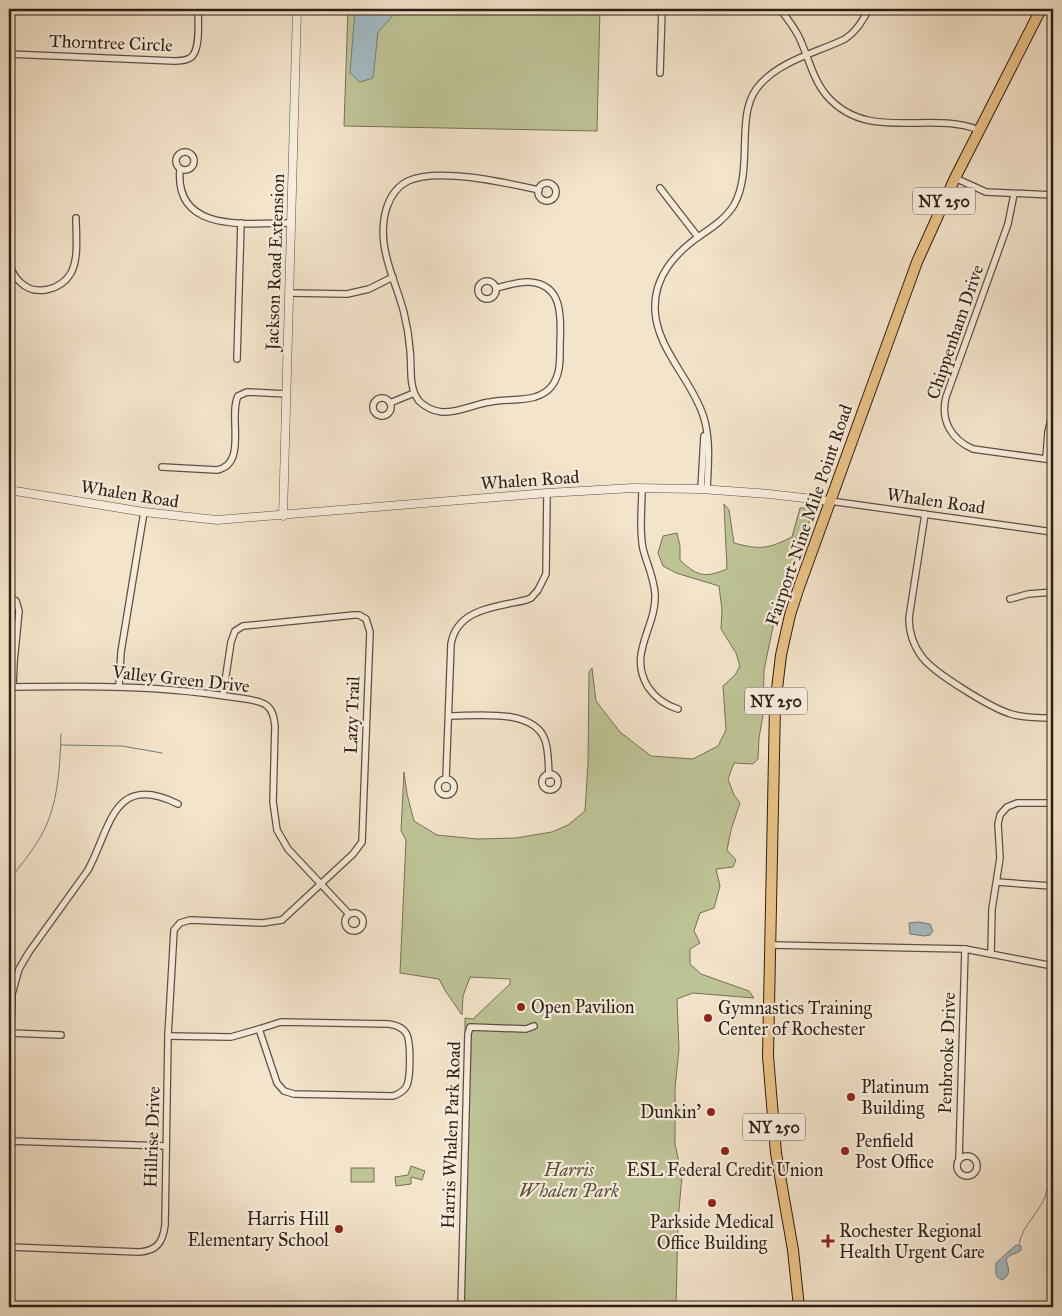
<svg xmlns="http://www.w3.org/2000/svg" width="1062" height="1316" font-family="'IM FELL Great Primer',serif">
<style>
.green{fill:#bec496;stroke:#757256}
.water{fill:#a3bbc3;stroke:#737d7e}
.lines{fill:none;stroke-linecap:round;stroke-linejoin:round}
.stream{stroke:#737d7e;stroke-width:1}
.minor-casing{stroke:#5e5044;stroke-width:8}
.tertiary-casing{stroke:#5e5044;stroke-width:9}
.primary-casing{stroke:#2c1f17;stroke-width:12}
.minor{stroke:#f8eddd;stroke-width:5.5}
.tertiary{stroke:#f8eddd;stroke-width:8}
.primary{stroke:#eac286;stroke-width:10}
.poi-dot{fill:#8f2418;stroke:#f8eddd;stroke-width:2}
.labels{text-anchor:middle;stroke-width:4.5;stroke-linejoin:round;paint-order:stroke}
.shield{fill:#f8eddd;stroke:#695d52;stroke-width:1}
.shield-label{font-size:16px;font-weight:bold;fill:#2c1f17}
.street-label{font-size:18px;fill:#2c1f17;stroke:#f8eddd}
.poi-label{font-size:18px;fill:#2c1f17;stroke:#f8eddd;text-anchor:start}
.park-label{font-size:18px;font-style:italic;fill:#58513d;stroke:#f8eddd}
</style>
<rect width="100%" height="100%" fill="#f4e4cb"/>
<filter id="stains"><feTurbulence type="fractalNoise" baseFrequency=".004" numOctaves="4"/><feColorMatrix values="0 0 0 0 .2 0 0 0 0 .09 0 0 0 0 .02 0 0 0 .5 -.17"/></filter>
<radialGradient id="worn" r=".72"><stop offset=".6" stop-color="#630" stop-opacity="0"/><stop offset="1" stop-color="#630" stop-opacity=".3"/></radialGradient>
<!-- green -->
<g class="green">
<path d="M 348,9 L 600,9 L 597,131 L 344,126 Z"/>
<path d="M 724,504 L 729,510 L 734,543 C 760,550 768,549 792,537 L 800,508 L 807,508 L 811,517 L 795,558 L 775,617 L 764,670 L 763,715 L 759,738 L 758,759 L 753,764 L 734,763 L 728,779 L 734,795 L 740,803 L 731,830 L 727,850 L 736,860 L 733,867 L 716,869 L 720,886 L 714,908 L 700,913 L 694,931 L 700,943 L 690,949 L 690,964 L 701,974 L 749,991 L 754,998 L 693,993 L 677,999 L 679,1049 L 675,1088 L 675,1144 L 682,1177 L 678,1220 L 676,1307 L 464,1307 L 470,1036 L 465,1036 L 465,1018 L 473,1019 L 510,984 L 510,979 L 470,977 L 463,996 L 462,1015 L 446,992 L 439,979 L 400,973 L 406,840 L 401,831 L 404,772 L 407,794 L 414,821 L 437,835 L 477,839 L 516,838 L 552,832 L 568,825 L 585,811 L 588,763 L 589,672 L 592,668 L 596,701 L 620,732 L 651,756 L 693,759 L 718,746 L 726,730 L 723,686 L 735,675 L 740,666 L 736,653 L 721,629 L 722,610 L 719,586 L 676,573 L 663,566 L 658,553 L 663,536 L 677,533 L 680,546 L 680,560 C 698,577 705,578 727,569 Z"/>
<path d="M 411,1166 L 425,1171 L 422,1180 L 411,1177 L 411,1184 L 396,1186 L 395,1177 L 408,1175 Z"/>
<rect x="351" y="1168" width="23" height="14"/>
</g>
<!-- water -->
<g class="water">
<path d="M 355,9 L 396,9 L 398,10 L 378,32 L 373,78 L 360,82 L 350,73 Z"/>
<path d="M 918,922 L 930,924 L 933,931 L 930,935 L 924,936 L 910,934 L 909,923 Z"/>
<path d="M 1016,1245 L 1021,1246 L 1021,1250 C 1016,1255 1009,1253 1006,1260 C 1009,1268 1011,1275 1002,1280 C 994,1277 996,1271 996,1263 Z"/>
</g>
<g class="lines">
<!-- stream -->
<g class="stream">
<path d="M 61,745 L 122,746 L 162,753"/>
<path d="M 9,880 C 20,866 32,852 41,836 C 58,806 60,768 61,734"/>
<path d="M 1019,1245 C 1021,1225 1043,1211 1047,1190 C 1053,1159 1047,1128 1053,1097"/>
</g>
<!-- minor casing -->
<g class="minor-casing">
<g id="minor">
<path d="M 780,9 C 787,18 794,27 799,37 C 808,56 813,80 827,96 C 868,143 929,110 979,130"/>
<path d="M 9,54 L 174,61 C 180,61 185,61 190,58 C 201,52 198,21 198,9"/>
<path d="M 660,73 L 662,9"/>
<circle cx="185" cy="161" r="9"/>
<path d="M 180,169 C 174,234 248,223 291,223"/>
<path d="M 955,178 L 986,192 L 1053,195"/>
<circle cx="547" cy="192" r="9"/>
<path d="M 660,188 L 698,237"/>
<path d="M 1014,194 L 1008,224 L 946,397 C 940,421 952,440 973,449 L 1053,460"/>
<path d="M 9,258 C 10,267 13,276 20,282 C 35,297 61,290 71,273 C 79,258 76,235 76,218"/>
<circle cx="487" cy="290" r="9"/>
<path d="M 496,288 C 506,286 519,281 529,282 C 564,284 561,319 560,344 C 560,359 561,375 551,387 C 547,392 541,395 535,397 C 521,401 505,399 490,402 C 475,404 458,413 442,412 C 434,411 425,407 419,401 C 408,387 412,367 410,350 C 409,337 407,325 404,313 C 398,289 387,268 384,244 C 381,221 386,192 408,181 C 438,167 507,183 539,190"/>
<path d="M 289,293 L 347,294 L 369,289 L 393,277"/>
<path d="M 237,359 L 241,223"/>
<circle cx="382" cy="407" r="9"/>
<path d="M 390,403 L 414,393"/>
<path d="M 1046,458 L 1048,432 L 1053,412"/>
<path d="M 162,467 L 217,470 C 248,464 228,416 238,396 L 247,392 L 286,394"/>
<path d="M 642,488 C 642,508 639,530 643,549 C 647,564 654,578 655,594 C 657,627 627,653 648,687 C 656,699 665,705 678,709"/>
<path d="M 701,489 L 704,436"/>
<path d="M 707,490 C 708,466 711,438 703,415 C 691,379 656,348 655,309 C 654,276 675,253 701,235 C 713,227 726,218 734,205 C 754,169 735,117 757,88 C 778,61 816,53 845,39 C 857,31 862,21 869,9"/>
<path d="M 830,501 L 1053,532"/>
<path d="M 925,514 L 909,618 C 909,632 913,645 922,657 C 934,673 991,708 1011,714 C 1025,718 1039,718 1053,718"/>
<path d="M 9,596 L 16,601 L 19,611 L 14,662 L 13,687 L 9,687"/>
<path d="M 1010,599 L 1028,594 L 1053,592"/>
<path d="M 119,686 L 121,652 L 144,512"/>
<path d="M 13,687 C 87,686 160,685 232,697 C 243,699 257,699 266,705 C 273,710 274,718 275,726 L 273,802 L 277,830 L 288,849 L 349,914"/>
<path d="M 450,716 C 477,716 534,708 545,740 C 549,751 548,763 549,775"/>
<circle cx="550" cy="782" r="8"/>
<circle cx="446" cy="787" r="8"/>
<path d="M 446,779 L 451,644 C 457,608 497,607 526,600 L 531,598 L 538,590 L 546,574 L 547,493"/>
<path d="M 997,882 L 1051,886"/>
<circle cx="354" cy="922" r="9"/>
<path d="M 771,945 L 965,949 L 1053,966"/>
<path d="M 991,954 L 992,909 L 1000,858 L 998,824 L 1000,815 L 1007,807 L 1017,803 L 1053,803"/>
<path d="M 281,1022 L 389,1024 C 396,1025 402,1027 406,1033 C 411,1040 411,1079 406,1087 C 403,1092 399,1094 393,1096 L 294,1094 L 284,1091 L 277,1083 L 259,1029 Z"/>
<path d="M 9,1033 L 61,1035"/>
<path d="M 11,1033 L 12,994 L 19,969 L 29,952 L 88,870 C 111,827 113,772 178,804"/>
<path d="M 168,1036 L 231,1037 L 259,1029"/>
<path d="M 9,1141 L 166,1146"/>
<circle cx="967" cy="1166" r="10"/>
<path d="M 959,1159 L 965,949"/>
<path d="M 9,1247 L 139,1252 C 157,1251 163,1242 165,1225 L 168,1036 L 174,930 L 180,923 L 190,920 L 263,923 L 282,920 L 353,854 L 362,842 L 370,632 L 366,619 L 359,615 L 354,615 L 243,626 L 235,631 L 231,642 L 223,695"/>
<path d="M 461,1307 L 468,1034 L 470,1027 L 526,1029 L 534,1026"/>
</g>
</g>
<!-- tertiary casing -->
<g class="tertiary-casing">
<g id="tertiary">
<path d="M 9,490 L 144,512 L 217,520 L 547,493 L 633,488 L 701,489 L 769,494 L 830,501"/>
<path d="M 283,516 L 297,9"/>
</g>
</g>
<!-- primary casing -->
<g class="primary-casing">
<path id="primary" d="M 799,1307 L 793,1250 L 776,1153 L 768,1056 L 775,706 L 781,655 L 790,615 L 798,590 L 917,262 L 955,178 L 1041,9"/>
</g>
<!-- minor -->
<use href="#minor" class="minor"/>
<!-- tertiary -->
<use href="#tertiary" class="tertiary"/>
<!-- primary -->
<use href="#primary" class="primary"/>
</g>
<!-- markers -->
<g class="poi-dot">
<circle cx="521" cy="1007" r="5"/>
<circle cx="708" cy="1018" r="5"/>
<circle cx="851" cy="1097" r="5"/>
<circle cx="711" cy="1112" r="5"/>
<circle cx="725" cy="1151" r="5"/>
<circle cx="845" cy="1151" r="5"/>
<circle cx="712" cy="1203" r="5"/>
<circle cx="339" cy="1229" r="5"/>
<path d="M825.5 1233.5h5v5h5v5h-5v5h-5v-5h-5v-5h5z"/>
</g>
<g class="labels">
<!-- shield labels -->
<g class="shield">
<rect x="913" y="187.5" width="62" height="27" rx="4"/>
<rect x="745" y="687.5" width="62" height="27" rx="4"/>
<rect x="743" y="1113.5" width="62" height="27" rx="4"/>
</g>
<g class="shield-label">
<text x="944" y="207">NY 250</text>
<text x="776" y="707">NY 250</text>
<text x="774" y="1133">NY 250</text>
</g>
<!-- street labels -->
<g class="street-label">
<text transform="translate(111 43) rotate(2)" y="6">Thorntree Circle</text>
<text transform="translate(275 262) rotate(-88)" y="6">Jackson Road Extension</text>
<text transform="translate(955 332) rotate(-71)" y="6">Chippenham Drive</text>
<text transform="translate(530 480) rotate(-4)" y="6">Whalen Road</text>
<text transform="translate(130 494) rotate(9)" y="6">Whalen Road</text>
<text transform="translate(936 501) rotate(8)" y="6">Whalen Road</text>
<text transform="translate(809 515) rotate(-71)" y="6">Fairport-Nine Mile Point Road</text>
<text transform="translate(181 679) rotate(6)" y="6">Valley Green Drive</text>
<text transform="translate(352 715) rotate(-88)" y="6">Lazy Trail</text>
<text transform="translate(947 1053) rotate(-88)" y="6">Penbrooke Drive</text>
<text transform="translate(451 1135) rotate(-88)" y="6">Harris Whalen Park Road</text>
<text transform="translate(152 1137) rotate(-88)" y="6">Hillrise Drive</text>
</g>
<!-- poi labels -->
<g class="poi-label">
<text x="531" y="1013">Open Pavilion</text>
<text x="718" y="1014">Gymnastics Training<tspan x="718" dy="21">Center of Rochester</tspan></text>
<text x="861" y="1093">Platinum<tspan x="861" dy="21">Building</tspan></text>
<text x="701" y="1118" text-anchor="end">Dunkin'</text>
<text x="855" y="1147">Penfield<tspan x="855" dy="21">Post Office</tspan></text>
<text x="725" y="1176" text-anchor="middle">ESL Federal Credit Union</text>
<text x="329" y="1225" text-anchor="end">Harris Hill<tspan x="329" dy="21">Elementary School</tspan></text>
<text x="712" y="1228" text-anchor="middle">Parkside Medical<tspan x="712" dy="21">Office Building</tspan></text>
<text x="839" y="1237">Rochester Regional<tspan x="839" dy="21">Health Urgent Care</tspan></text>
</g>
<!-- park labels -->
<g class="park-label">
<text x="569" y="1176">Harris<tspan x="569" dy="21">Whalen Park</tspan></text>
</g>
</g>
<!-- margin -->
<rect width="1062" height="1316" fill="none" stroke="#f4e4cb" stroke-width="30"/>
<rect x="10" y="10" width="1042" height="1296" fill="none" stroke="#2c1f17" stroke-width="2.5"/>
<rect x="15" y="15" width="1032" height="1286" fill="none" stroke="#2c1f17"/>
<rect width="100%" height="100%" filter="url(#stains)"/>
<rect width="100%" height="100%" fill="url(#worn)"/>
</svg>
